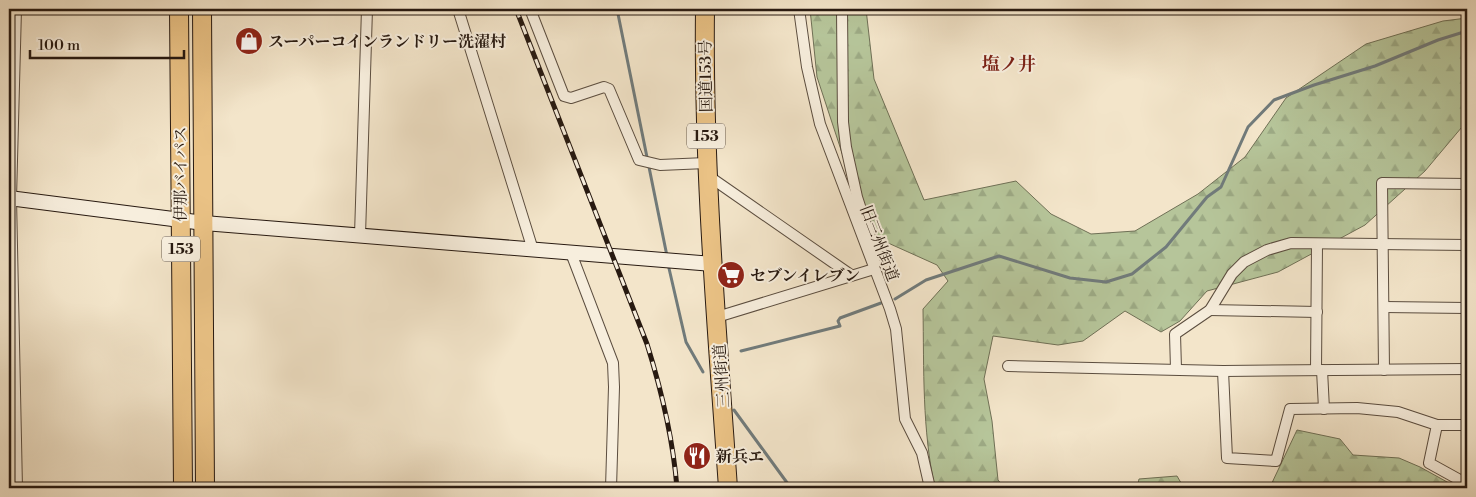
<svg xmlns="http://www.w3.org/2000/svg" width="1476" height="497" font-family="'Libre Bodoni','Noto Serif JP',serif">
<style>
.forest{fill:url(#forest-firs);stroke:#6f7056}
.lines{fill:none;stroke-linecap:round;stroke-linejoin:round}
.stream{stroke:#717b7b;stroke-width:3}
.street-casing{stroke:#5b4d3f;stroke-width:12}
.secondary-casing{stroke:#281a11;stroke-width:16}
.highway-casing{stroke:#281a11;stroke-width:20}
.street{stroke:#f7eedd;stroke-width:10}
.secondary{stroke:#f7eedd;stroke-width:14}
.highway{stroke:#eac285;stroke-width:18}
.rail-casing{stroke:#281a11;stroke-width:5}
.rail{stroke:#f7eedd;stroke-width:3;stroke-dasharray:9;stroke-linecap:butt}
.labels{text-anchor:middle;stroke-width:4;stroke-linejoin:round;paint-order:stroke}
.shield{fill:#f7eedd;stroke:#665a4e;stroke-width:1}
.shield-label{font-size:15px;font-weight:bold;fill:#281a11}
.poi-label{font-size:16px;font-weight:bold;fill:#281a11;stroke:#f7eedd;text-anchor:start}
.street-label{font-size:16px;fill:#281a11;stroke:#f7eedd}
.neighbourhood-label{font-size:18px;font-weight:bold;fill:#7a1f14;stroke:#f7eedd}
</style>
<defs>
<pattern id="forest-firs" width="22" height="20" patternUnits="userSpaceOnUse" patternTransform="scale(1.25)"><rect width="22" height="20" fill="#b6c59a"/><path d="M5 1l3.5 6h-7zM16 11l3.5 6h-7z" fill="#9ca984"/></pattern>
</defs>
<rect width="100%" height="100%" fill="#f3e5ca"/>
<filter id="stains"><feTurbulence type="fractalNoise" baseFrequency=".004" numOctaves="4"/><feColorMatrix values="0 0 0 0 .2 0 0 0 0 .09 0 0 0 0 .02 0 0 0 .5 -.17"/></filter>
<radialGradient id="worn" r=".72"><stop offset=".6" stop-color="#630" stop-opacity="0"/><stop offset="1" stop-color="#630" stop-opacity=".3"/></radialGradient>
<!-- forest -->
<g class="forest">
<path d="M 810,9 L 866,9 L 874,79 L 924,200 L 1016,181 L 1051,214 L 1091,234 L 1135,231 L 1198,194 L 1245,157 L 1286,98 L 1366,44 L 1443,21 L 1467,18 L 1467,121 L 1425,171 L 1365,225 L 1278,272 L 1207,291 L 1180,321 L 1161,332 L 1125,311 L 1083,341 L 1058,345 L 993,336 L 984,379 L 992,421 L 998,480 L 1005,488 L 935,488 C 922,430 924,369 923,309 L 948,281 L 937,265 L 877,238 L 844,159 L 817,77 Z"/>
<path d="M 1297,430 L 1340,439 L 1353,455 L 1399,458 L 1420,467 L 1458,488 L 1267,488 L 1270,487 Z"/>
<path d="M 1177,476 L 1184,488 L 1137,488 L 1139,479 Z"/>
</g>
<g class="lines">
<!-- stream -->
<g class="stream">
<path d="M 617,9 L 667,256"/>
<path d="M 668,264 L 686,342 L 703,372"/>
<path d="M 895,299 L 926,280 L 999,256 L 1070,278 L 1106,282 L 1132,274 L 1166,247 L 1207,197 L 1221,187 L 1248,127 L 1274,100 L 1314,85 L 1375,66 L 1438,40 L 1467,31"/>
<path d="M 741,351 L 840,326 L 838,321 L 840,318 L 881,303"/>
<path d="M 734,410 L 788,484 L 848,487 L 850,488"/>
</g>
<!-- street casing -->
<g class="street-casing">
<g id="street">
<path d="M 16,9 L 11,198 L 17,488"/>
<path d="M 458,9 L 533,250"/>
<path d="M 530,9 L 564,96 L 571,98 L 604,87 L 609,89 L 639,160 L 660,165 L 706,163"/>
<path d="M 799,9 L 807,67 L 820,124 L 890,309 L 896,329 L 905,419 L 922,453 L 930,488"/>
<path d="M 842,9 L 843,122 L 846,147 L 857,197 L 875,252 L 874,265"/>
<path d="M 707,175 L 851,275"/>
<path d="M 360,235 L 367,9"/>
<path d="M 571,253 L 613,363 L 614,387 L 611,488"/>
<path d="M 1384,307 L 1467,308"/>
<path d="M 1210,310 L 1317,312"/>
<path d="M 717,317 L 874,269"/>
<path d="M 1008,366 L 1223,371 L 1467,369"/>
<path d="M 1176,369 L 1175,334 L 1210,310 L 1232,274 L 1244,262 L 1267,250 L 1291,243 L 1467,245"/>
<path d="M 1316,370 L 1317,244"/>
<path d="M 1322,370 L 1324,409"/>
<path d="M 1384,370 L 1382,183 L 1467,184"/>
<path d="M 1223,371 L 1227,458 L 1276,461 L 1290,409 L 1357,408 L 1398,412 L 1437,425 L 1429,463 L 1467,484"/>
<path d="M 1437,425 L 1467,425"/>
</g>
</g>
<!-- secondary casing -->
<g class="secondary-casing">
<path id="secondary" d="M 9,198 L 204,223 L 713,264"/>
</g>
<!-- highway casing -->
<g class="highway-casing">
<g id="highway">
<path d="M 179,9 L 183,488"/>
<path d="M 202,9 L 205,488"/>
<path d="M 705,9 C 703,169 717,329 728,488"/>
</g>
</g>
<!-- street -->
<use href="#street" class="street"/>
<!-- secondary -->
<use href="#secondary" class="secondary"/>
<!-- highway -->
<use href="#highway" class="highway"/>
<!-- rail casing -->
<g class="rail-casing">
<path id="rail" d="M 516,9 L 647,344 C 662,392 673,439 677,488"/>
</g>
<!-- rail -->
<use href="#rail" class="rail"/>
</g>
<!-- icons -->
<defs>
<g id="shop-disc" transform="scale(1.4375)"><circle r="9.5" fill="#8f2418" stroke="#f7eedd"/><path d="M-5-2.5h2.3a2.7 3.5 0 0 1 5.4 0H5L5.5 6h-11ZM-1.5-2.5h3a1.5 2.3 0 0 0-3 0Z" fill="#fff"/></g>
<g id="supermarket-disc" transform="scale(1.4375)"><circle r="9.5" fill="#8f2418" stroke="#f7eedd"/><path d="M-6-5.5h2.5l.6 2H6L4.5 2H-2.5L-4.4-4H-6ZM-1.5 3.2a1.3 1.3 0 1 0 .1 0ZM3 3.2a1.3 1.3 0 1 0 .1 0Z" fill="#fff"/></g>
<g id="restaurant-disc" transform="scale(1.4375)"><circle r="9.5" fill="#8f2418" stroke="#f7eedd"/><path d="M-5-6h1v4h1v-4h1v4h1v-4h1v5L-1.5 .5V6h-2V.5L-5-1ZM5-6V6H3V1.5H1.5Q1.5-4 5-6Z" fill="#fff"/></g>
</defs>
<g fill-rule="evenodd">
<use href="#shop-disc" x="249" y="41"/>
<use href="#supermarket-disc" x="731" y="275"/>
<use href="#restaurant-disc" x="697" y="456"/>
</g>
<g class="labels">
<!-- shield labels -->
<g class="shield">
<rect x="687" y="123.5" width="38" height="25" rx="4"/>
<rect x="162" y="236.5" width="38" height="25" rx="4"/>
</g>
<g class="shield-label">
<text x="706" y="141">153</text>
<text x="181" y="254">153</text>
</g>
<!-- poi labels -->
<g class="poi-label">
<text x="268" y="47">スーパーコインランドリー洗濯村</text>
<text x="750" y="281">セブンイレブン</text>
<text x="716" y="462">新兵エ</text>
</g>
<!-- street labels -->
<g class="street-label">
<text transform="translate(705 76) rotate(-91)" y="6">国道153号</text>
<text transform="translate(180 174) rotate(-90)" y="6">伊那バイパス</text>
<text transform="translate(880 243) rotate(69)" y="6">旧三州街道</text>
<text transform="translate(721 376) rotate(-94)" y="6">三州街道</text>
</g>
<!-- neighbourhood labels -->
<g class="neighbourhood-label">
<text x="1009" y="70">塩ノ井</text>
</g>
</g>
<!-- margin -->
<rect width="1476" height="497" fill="none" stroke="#f3e5ca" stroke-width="30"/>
<rect x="10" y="10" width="1456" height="477" fill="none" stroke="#281a11" stroke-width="2.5"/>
<rect x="15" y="15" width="1446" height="467" fill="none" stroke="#281a11"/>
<!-- scale -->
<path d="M30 50v8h154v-8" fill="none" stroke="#281a11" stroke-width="2.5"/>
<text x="38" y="50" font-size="15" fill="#281a11" stroke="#f7eedd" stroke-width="4" paint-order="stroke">100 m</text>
<rect width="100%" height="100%" filter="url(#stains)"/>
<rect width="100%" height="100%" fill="url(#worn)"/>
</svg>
